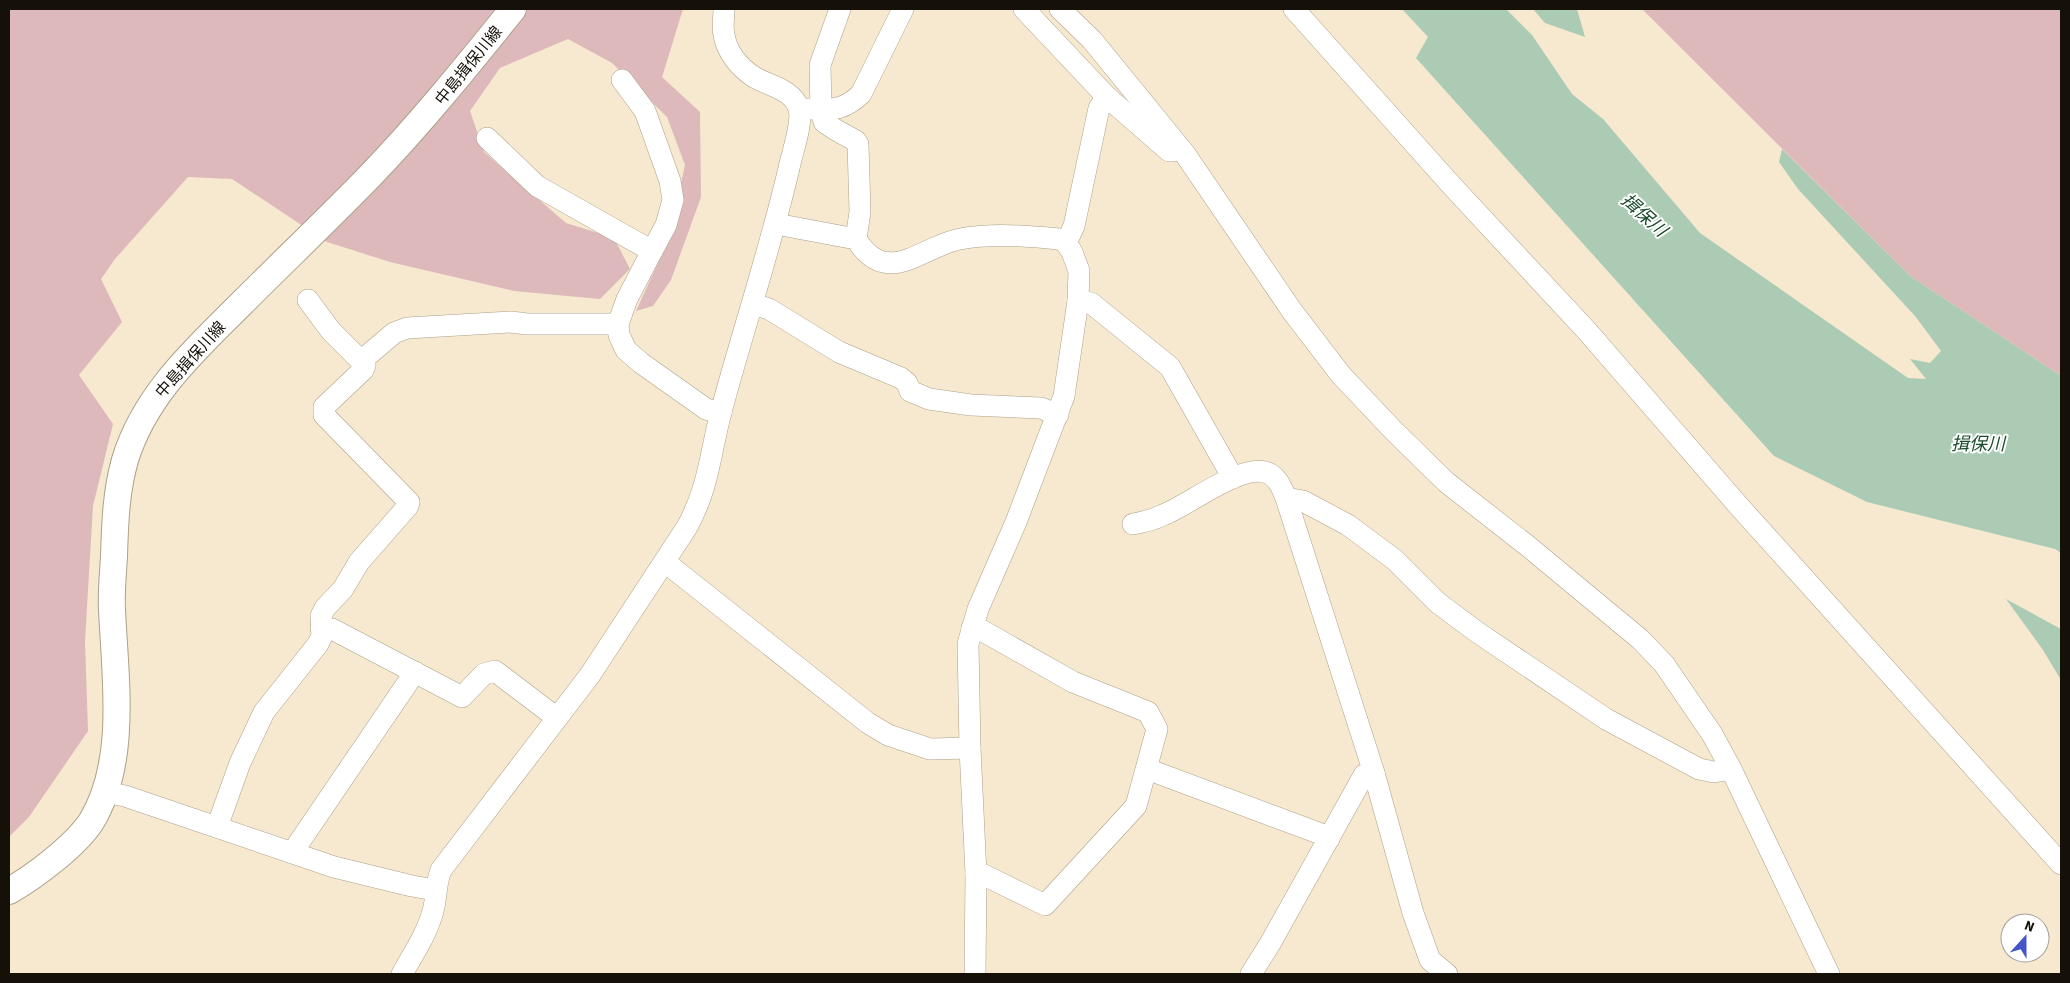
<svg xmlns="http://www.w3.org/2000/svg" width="2070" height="983" font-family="'Source Sans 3','Noto Sans JP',sans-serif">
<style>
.green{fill:#deb9bb}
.water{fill:#accbb4}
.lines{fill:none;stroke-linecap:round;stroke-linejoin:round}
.stream{stroke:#accbb4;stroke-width:5}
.minor-casing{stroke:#aca089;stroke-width:22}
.major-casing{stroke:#aca089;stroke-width:28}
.minor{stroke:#fff;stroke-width:21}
.major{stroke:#fff;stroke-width:26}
.labels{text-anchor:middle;stroke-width:4;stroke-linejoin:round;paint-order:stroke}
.street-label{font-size:16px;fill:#151008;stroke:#fff}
.water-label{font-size:18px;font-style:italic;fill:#1b4c2d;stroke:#fff}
</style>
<rect width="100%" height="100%" fill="#f6e9d0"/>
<!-- green -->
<g class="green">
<path d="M 9,9 L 683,9 L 662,77 L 700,112 L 701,197 L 671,280 L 653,306 L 636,311 L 668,241 L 685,165 L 667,117 L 612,63 L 568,39 L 500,68 L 470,111 L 484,152 L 566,223 L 614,238 L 630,269 L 600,299 L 514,291 L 390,262 L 327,242 L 232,179 L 188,177 L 115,259 L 101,279 L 122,322 L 79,375 L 113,424 L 93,506 L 85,641 L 88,731 L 29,817 L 9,837 Z"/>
<path d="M 1642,9 L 2061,9 L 2061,376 L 1910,276 Z"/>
</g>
<!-- water -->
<g class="water">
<path d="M 1402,9 L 1506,9 L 1532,35 L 1572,94 L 1603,119 L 1700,233 L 1908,378 L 1926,379 L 1910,359 L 1930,363 L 1941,351 L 1915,316 L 1798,189 L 1779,162 L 1782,149 L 1910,276 L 2061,376 L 2061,553 L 2055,549 L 1867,502 L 1774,456 L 1416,58 L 1428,37 Z"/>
<path d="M 1533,9 L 1577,9 L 1585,37 L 1545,23 Z"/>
<path d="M 2006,599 L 2061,629 L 2061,680 L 2043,650 Z"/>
</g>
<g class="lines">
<!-- stream -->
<path class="stream" d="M 2060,9 L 2061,9"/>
<!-- minor casing -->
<g class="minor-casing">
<g id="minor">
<path d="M 840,9 L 820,65 L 821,109 L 824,122 L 836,130 L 856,141 L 858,144 L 860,212 L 856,239"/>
<path d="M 1024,9 L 1107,97 L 1169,151 L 1173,151"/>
<path d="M 1060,9 L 1092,40 L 1185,154 L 1292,311 L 1341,375 L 1393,430 L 1446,482 L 1529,547 L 1640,639 L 1664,664 L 1712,734 L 1731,769 L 1829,974"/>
<path d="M 1294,9 L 1453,187 L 1587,331 L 1737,504 L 2061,864"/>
<path d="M 622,80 L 645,111 L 670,181 L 673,200 L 666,225 L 652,251"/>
<path d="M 807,109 C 831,109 842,112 861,94 L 903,9"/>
<path d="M 487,138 L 537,186 L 652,251 L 627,299 L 618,324 L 619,335 L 626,350 L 641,363 L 706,409 L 721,413"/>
<path d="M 776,224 L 856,239 C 887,289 922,246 960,239 C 993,233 1026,236 1059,239 L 1066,243 L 1072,252 L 1079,271 L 1078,301 L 1064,396 L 1016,522 L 978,609 L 968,644 L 970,748 L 976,874 L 975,974"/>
<path d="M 1066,243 L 1074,226 L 1099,108 L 1107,97"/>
<path d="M 308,300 L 331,331 L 361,361 L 394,333 L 407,328 L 511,322 L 527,324 L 618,324"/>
<path d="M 1078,301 L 1091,303 L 1170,367 L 1233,478"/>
<path d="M 753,304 L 769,309 L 839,352 L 901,378 L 907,383 L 910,391 L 929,399 L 971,405 L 1041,408 L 1058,415"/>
<path d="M 1286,498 L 1303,501 L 1348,525 L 1395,560 L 1438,603 L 1477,632 L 1606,719 L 1699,769 L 1714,772 L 1731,769"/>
<path d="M 1133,524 C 1144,522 1153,520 1163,515 C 1189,505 1239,465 1265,472 C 1277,475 1282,488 1286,498 L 1374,773 L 1413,913 L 1430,960 L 1447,974"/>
<path d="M 665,562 L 868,723 L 888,735 L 930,749 L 970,748"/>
<path d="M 321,628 L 332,629 L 462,697 L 484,674 L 495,671 L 557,718"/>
<path d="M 972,628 L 983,631 L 1073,682 L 1148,712 L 1157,729 L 1136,806 L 1045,905 L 984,875 L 976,874"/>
<path d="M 1147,769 L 1321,834 L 1329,839"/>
<path d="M 105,792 L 125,796 L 334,867 L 412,886 L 435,890"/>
<path d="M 217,827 L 240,763 L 264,712 L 318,644 L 322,636 L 321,616 L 325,608 L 343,589 L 359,562 L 408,506 L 409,502 L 324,415 L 324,407 L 363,370 L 365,365 L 361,361"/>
<path d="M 294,853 L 298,844 L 415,672"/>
<path d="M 402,974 C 413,954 427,934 433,911 C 437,897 435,885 441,870 L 590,675 L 687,527 C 709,487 710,454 721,412 C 743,330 770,250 789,168 C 792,153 803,123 799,109 C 793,89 769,86 754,77 C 739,67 727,52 724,35 C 722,27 724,17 724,9"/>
<path d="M 1251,974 L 1271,942 L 1364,775 L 1374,773"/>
</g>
</g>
<!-- major casing -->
<g class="major-casing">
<path id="major" d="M 9,891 C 34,877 75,846 91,822 C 128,762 115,677 112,610 C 111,592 113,574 114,556 C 115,524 116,491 125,460 C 145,394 196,349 243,302 C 285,260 328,219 369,177 C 421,123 467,66 513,9"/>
</g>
<!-- minor -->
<use href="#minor" class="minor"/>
<!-- major -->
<use href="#major" class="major"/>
</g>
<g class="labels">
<!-- street labels -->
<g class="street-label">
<text transform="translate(468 65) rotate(-51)" y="6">中島揖保川線</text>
<text transform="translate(190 359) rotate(-48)" y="6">中島揖保川線</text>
</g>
<!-- water labels -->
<g class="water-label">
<text transform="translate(1644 215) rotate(42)" y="6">揖保川</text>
<text x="1978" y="450">揖保川</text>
</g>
</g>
<!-- border -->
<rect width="2070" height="983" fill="none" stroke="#151008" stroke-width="20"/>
<!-- north arrow -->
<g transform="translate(2025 938) rotate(21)"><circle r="24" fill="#ffffff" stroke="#a19f9c"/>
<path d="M0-4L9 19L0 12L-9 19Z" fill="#4555c9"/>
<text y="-8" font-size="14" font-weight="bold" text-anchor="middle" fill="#151008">N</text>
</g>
</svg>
